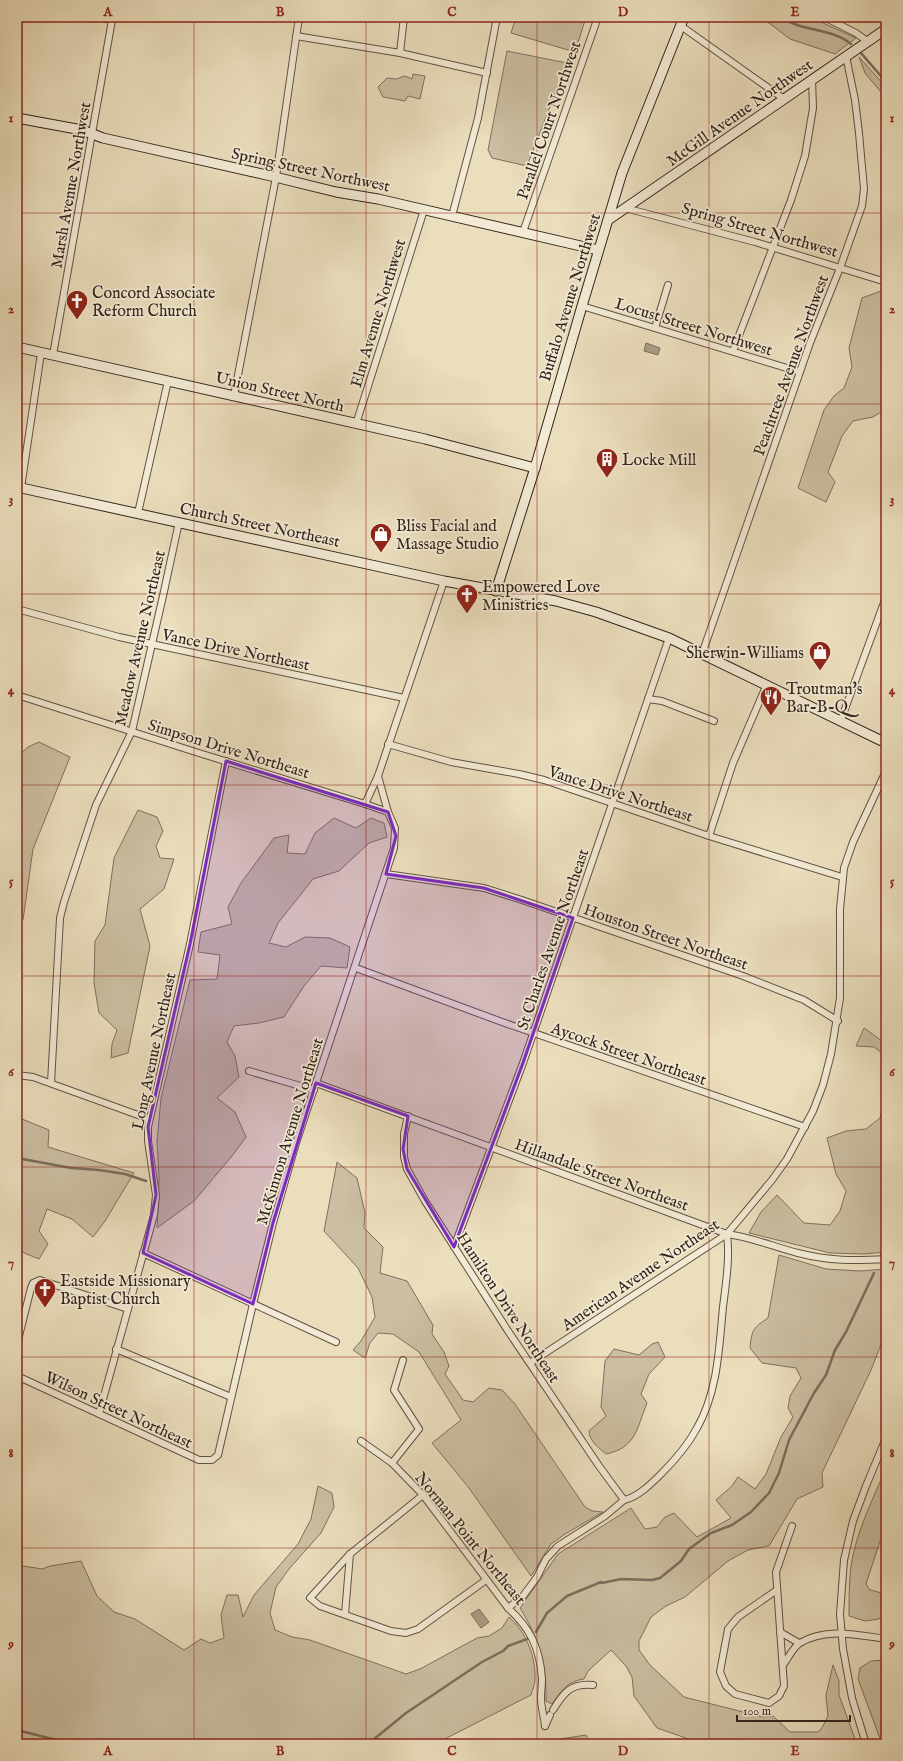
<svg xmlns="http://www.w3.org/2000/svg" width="903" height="1761" font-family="'IM FELL English',serif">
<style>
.green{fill:#cbbea2;stroke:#7e7060}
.water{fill:#ac9e87;stroke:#7b6d5d}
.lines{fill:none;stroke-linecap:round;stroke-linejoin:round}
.stream{stroke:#7b6d5d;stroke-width:2.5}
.street-casing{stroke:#605245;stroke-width:8}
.secondary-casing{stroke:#31231d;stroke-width:11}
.street{stroke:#f2ead4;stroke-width:6}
.secondary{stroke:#f2ead4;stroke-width:9}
.marked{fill:#7b2cbf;fill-opacity:0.2;stroke:#7b2cbf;stroke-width:3;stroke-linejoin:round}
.grid{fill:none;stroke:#8f2418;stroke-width:1;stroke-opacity:0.55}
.labels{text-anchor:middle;stroke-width:3.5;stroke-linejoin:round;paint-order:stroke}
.street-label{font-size:16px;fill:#31231d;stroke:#f2ead4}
.poi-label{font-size:16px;fill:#31231d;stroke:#f2ead4;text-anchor:start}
.neatline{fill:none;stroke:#8f2418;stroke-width:1.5}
.grid-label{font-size:13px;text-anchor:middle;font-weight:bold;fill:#8f2418}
</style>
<rect width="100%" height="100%" fill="#ebdebd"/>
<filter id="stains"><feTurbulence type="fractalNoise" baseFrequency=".005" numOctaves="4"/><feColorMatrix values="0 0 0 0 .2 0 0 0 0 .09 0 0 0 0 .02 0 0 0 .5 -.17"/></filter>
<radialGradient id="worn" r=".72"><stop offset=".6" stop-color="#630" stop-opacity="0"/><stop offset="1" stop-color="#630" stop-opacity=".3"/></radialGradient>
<!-- green -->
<g class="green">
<path d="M 516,17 L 586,17 L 577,46 L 568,50 L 511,33 Z"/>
<path d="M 761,17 L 810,17 L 856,38 L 835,54 L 790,39 Z"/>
<path d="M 507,51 L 567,63 L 527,166 L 492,158 L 488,150 Z"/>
<path d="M 859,57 L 886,87 L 886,98 L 865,73 Z"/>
<path d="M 413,74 L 425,76 L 420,99 L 408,96 L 405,101 L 383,97 L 378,87 L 387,78 L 396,79 L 405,76 L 412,79 Z"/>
<path d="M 881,291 L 886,292 L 886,409 L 873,417 L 853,421 L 842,436 L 828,472 L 835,482 L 826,502 L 798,488 L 824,410 L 834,396 L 844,388 L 852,367 L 849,348 L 862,298 Z"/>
<path d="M 39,742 L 70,757 L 33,849 L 23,920 L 17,921 L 17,757 L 28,747 Z"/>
<path d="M 138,810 L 157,817 L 163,831 L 156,846 L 160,858 L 174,859 L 164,889 L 140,909 L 150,946 L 128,1053 L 111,1058 L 112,1044 L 117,1030 L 99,1013 L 94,983 L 95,941 L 105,925 L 114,858 Z"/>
<path d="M 334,818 L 356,828 L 371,818 L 384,823 L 387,837 L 369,843 L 339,871 L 313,879 L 278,923 L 269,943 L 286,947 L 305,937 L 330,938 L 350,947 L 347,968 L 321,966 L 304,986 L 284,1017 L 259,1023 L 234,1026 L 227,1042 L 235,1056 L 239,1077 L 217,1098 L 235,1112 L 246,1137 L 232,1156 L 194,1201 L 157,1228 L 159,1178 L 157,1141 L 161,1098 L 190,980 L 217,979 L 220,955 L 198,952 L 201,932 L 232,924 L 228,907 L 241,883 L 274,838 L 289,835 L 287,853 L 305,854 L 315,833 Z"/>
<path d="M 864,1028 L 886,1044 L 886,1056 L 874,1047 L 856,1046 Z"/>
<path d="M 886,1084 L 886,1252 L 864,1254 L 830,1253 L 749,1233 L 761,1212 L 777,1195 L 804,1223 L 830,1225 L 840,1211 L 846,1191 L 836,1174 L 827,1138 L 846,1131 L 866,1129 L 880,1118 L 885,1102 Z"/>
<path d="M 17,1117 L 49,1130 L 48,1147 L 134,1173 L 105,1221 L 93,1237 L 72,1219 L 47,1209 L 39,1231 L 48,1244 L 39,1259 L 17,1250 Z"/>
<path d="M 337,1162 L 357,1178 L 365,1213 L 364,1228 L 383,1247 L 380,1273 L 407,1281 L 433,1325 L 432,1334 L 444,1352 L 449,1366 L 445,1374 L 463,1400 L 473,1402 L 489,1388 L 502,1390 L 515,1404 L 585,1507 L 592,1511 L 603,1512 L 565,1534 L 551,1544 L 531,1576 L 469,1488 L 432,1443 L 461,1420 L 419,1352 L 393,1334 L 378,1333 L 370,1343 L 365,1358 L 353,1350 L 361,1341 L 375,1317 L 372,1297 L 358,1268 L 324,1231 Z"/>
<path d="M 779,1255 L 826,1269 L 860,1271 L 886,1269 L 886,1332 L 871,1370 L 822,1473 L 823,1487 L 797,1499 L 769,1546 L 748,1550 L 728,1561 L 685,1597 L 666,1606 L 651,1617 L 639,1641 L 639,1650 L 650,1665 L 684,1697 L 763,1717 L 773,1716 L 790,1732 L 818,1732 L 822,1728 L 828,1716 L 826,1695 L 833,1665 L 839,1681 L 839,1695 L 857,1744 L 703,1744 L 657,1728 L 634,1696 L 632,1677 L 626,1666 L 611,1650 L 588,1671 L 584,1679 C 568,1681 561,1691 552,1704 L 546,1701 C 547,1665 539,1639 520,1608 L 558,1554 L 631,1508 L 645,1529 L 657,1527 L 665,1517 L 674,1513 L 697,1537 L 731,1518 L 716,1500 L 732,1486 L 738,1477 L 755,1489 L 766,1474 L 781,1437 L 793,1417 L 788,1408 L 790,1396 L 801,1378 L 796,1368 L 762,1363 L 750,1348 C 752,1329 753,1328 768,1318 Z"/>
<path d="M 658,1342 L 665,1357 L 649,1374 L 641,1394 L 647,1403 C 637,1428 636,1448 606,1454 C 598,1447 590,1442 589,1431 L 606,1416 L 601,1407 L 605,1361 L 614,1349 L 639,1355 L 652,1344 Z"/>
<path d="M 886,1468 L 886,1523 L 866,1584 L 870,1590 L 882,1593 C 887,1603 886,1611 879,1619 L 865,1621 L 849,1616 C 849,1599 849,1583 851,1566 C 856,1532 873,1499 886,1468 Z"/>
<path d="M 318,1486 L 332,1493 L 334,1507 L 321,1533 L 289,1569 L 276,1587 L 270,1613 L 275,1630 L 292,1637 L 310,1640 L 406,1674 L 420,1669 L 477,1638 L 489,1636 L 502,1628 L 509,1617 C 526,1632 536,1656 535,1680 C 535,1685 532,1690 531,1695 L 435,1744 L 17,1744 L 17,1565 L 42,1569 L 50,1566 L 81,1561 L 97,1596 L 114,1612 L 135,1619 L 184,1650 L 201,1639 L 210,1643 L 224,1638 L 221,1615 L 227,1595 L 238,1595 L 243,1617 L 254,1595 L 298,1544 L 311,1519 Z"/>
<path d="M 886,1660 L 886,1744 L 882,1744 L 858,1679 L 860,1668 L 871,1661 Z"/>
<path d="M 586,1735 L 591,1744 L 561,1744 L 560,1739 Z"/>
</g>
<!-- water -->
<g class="water">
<path d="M 646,343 L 660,348 L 658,355 L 644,351 Z"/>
<path d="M 479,1609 L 489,1622 L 481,1628 L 471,1614 Z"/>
</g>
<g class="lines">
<!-- stream -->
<g class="stream">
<path d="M 780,17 C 786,20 793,24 800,26 C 817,31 837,32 851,44"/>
<path d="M 861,53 L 886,82"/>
<path d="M 17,1158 L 71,1168 L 99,1170 L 125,1174 L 146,1181"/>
<path d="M 881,1254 L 886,1244"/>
<path d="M 536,1632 L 547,1613 L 567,1596 L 601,1582 L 602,1583 L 621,1579 L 652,1580 L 660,1578 L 681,1561 L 689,1549 L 711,1533 L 732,1525 L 751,1512 L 769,1493 L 779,1473 L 789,1440 L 814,1393 L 826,1375 L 835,1350 L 846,1332 L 874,1273"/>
<path d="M 17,1730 L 72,1744"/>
<path d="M 368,1744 L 406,1713 L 482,1662 L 503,1651 L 508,1646 L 527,1639"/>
</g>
<!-- street casing -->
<g class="street-casing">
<g id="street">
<path d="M 824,17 L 856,33 L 867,41"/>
<path d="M 681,26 L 784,99"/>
<path d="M 296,36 L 400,53 L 487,73"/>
<path d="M 400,53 L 404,17"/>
<path d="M 625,208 L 755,242 L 886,282"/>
<path d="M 452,216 L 478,118 L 497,17"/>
<path d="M 523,232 L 598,17"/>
<path d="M 582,306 L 800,372"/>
<path d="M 655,328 L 668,285"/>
<path d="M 733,351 L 791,200 L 805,156 L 813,108 L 812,79"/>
<path d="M 53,355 L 112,20 L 96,17"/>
<path d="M 234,396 L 276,177 L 299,17"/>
<path d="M 356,424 L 424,210"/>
<path d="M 21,488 L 41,353"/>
<path d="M 138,513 L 168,381"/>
<path d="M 17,609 L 119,637 L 404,698"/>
<path d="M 702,654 L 810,343 L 840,268 L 862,206 L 864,189 L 859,133 L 855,100 L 846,56"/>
<path d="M 17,695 L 202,754 L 365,804 L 388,812 L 395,828 L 394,848 L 296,1143 L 273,1223 L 253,1304 L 218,1455 L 212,1460 L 199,1460 L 17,1376"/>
<path d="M 648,699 L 662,701 L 714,721"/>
<path d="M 841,720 L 886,597"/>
<path d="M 388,744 L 451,762 L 519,774 L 544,780 L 709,836 L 842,877"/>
<path d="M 378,776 L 388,812"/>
<path d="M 365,804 L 378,776 L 444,581"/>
<path d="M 709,836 L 733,763 L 767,684"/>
<path d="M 386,874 L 484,888 L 522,900 L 743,976 L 804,1000 L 838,1021"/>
<path d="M 356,968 L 502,1022 L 805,1127"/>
<path d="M 249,1071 L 314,1090"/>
<path d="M 17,1075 L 33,1077 L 149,1119"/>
<path d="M 51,1083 L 60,918 L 64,902 L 96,805 L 132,731 L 163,596 L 179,522"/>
<path d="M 316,1083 L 727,1234 C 751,1237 774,1247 798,1253 C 829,1261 854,1261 886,1259"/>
<path d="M 408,1116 L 404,1134 L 404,1157 L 407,1169 L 425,1201 L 508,1331 L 599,1466 L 624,1500"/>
<path d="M 454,1247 L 523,1063 L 669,638"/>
<path d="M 143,1253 L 336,1342"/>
<path d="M 17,1344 L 31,1288 L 33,1283 L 40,1280 L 128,1309"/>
<path d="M 116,1349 L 231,1397"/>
<path d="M 403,1360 L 394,1390 L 419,1429 L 392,1463 L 423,1495 L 508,1608 C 530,1628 540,1648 542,1679 C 542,1685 541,1692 541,1698 C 541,1707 544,1717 545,1726"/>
<path d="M 530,1363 L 727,1234 L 772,1180 L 787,1159 L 813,1111 L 823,1085 L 831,1054 L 840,998 L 840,909 L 844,868 L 853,842 L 886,771"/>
<path d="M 17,1391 L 20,1378"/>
<path d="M 99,1414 L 154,1215 L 156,1195 L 148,1141 L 148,1127 L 190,944 L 226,761"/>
<path d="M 361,1441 L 392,1463"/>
<path d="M 423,1495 L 350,1554 L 310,1598 L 320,1606 L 391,1631 L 406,1633 L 418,1629 L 486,1580"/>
<path d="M 777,1590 L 738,1617 L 728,1629 L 720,1672 L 726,1686 L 735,1694 L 769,1703 L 779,1696 L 784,1686 L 776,1572 L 792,1526"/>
<path d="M 508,1608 L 523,1596 L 537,1577 L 546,1559 L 558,1546 L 605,1516 L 624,1500 C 638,1497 651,1484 661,1474 C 675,1460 688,1445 697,1428 C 718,1391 719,1348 723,1307 C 726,1283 730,1258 727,1234"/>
<path d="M 345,1614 L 350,1554"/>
<path d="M 780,1632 L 799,1643"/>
<path d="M 783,1665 C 788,1659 793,1647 800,1643 C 826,1627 858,1635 886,1639"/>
<path d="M 553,1710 C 564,1692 571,1683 593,1685"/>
<path d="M 545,1726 L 550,1715"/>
<path d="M 866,1744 L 852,1698 L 843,1649 L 840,1614 L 844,1560 L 853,1521 L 866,1486 L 886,1438"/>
</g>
</g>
<!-- secondary casing -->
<g class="secondary-casing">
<g id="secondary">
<path d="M 17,118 L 82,130 L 103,138 L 271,176 L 336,192 L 378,199 L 598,250"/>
<path d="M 608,220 L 886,29"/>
<path d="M 17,347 L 425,439 L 535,468"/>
<path d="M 17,487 L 444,581 L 556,601 L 596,612 L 669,638 L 886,743"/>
<path d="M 496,591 L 535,468 L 582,306 L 622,173 L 684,17"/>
</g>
</g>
<!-- street -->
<use href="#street" class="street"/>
<!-- secondary -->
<use href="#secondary" class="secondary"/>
</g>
<!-- marked area -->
<path class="marked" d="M 226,761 L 388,812 L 396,836 L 386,874 L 484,888 L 573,918 L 523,1063 L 454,1247 L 407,1169 L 403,1149 L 408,1116 L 316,1083 L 273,1223 L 253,1304 L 143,1253 L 156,1195 L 148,1127 L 190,944 Z"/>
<!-- grid -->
<path class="grid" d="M 194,17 L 194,1744M 366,17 L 366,1744M 537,17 L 537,1744M 709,17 L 709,1744M 17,213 L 886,213M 17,404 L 886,404M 17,594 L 886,594M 17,785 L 886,785M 17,976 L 886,976M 17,1167 L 886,1167M 17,1357 L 886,1357M 17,1548 L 886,1548"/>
<!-- icons -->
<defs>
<g id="church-pin" transform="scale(1.15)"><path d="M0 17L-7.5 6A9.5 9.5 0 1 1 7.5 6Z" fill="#8f2418" stroke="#f2ead4"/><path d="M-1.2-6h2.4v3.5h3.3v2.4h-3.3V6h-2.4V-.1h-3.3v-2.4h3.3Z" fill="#fff"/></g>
<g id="building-pin" transform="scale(1.15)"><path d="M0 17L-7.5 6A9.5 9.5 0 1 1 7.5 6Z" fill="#8f2418" stroke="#f2ead4"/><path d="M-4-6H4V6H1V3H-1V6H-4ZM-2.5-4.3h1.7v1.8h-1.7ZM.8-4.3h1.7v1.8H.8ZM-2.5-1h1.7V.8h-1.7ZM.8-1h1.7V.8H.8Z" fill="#fff"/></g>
<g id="shop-pin" transform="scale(1.15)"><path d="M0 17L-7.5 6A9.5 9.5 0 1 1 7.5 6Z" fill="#8f2418" stroke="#f2ead4"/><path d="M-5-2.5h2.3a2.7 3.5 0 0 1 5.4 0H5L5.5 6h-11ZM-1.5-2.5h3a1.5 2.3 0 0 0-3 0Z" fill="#fff"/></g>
<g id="restaurant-pin" transform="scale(1.15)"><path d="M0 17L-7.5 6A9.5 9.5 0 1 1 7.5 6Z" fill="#8f2418" stroke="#f2ead4"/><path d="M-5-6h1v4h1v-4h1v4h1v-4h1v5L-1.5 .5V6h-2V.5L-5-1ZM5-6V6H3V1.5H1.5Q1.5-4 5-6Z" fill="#fff"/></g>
</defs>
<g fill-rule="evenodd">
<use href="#church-pin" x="77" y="301"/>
<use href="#building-pin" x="607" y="459"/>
<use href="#shop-pin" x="381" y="534"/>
<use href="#church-pin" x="467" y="595"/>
<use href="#shop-pin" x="820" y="652"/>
<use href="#restaurant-pin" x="771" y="697"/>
<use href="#church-pin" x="45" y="1289"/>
</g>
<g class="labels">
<!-- street labels -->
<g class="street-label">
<text transform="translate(739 112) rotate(-35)" y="6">McGill Avenue Northwest</text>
<text transform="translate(548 120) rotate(-71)" y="6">Parallel Court Northwest</text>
<text transform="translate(311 169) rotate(12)" y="6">Spring Street Northwest</text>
<text transform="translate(70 185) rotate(-80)" y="6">Marsh Avenue Northwest</text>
<text transform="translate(760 229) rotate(16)" y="6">Spring Street Northwest</text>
<text transform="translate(569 297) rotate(-73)" y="6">Buffalo Avenue Northwest</text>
<text transform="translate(377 313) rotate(-73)" y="6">Elm Avenue Northwest</text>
<text transform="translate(694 326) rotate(17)" y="6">Locust Street Northwest</text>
<text transform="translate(790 365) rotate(-70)" y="6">Peachtree Avenue Northwest</text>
<text transform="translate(280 391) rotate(13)" y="6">Union Street North</text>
<text transform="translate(260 524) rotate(12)" y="6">Church Street Northeast</text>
<text transform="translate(139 638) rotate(-77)" y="6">Meadow Avenue Northeast</text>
<text transform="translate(236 649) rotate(12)" y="6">Vance Drive Northeast</text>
<text transform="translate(229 748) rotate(17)" y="6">Simpson Drive Northeast</text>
<text transform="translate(621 793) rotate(18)" y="6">Vance Drive Northeast</text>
<text transform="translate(666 936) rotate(19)" y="6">Houston Street Northeast</text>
<text transform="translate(552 939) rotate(-71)" y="6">St Charles Avenue Northeast</text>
<text transform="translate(153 1051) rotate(-78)" y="6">Long Avenue Northeast</text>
<text transform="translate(629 1053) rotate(19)" y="6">Aycock Street Northeast</text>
<text transform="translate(289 1131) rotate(-73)" y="6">McKinnon Avenue Northeast</text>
<text transform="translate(602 1174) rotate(20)" y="6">Hillandale Street Northeast</text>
<text transform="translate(640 1274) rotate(-34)" y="6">American Avenue Northeast</text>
<text transform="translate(509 1307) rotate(57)" y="6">Hamilton Drive Northeast</text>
<text transform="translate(119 1409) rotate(25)" y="6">Wilson Street Northeast</text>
<text transform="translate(471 1538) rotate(51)" y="6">Norman Point Northeast</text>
</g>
<!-- poi labels -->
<g class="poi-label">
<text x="92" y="298">Concord Associate<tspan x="92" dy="18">Reform Church</tspan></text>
<text x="622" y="465">Locke Mill</text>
<text x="396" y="531">Bliss Facial and<tspan x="396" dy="18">Massage Studio</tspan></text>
<text x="482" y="592">Empowered Love<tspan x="482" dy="18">Ministries</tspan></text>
<text x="804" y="658" text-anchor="end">Sherwin-Williams</text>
<text x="786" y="694">Troutman's<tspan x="786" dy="18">Bar-B-Q</tspan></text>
<text x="60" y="1286">Eastside Missionary<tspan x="60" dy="18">Baptist Church</tspan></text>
</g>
</g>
<!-- margin -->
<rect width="903" height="1761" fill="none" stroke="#ebdebd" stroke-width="44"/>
<!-- scale -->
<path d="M737 1715v6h113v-6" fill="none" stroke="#31231d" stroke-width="2"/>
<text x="743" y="1715" font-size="12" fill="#31231d" stroke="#f2ead4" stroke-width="3" paint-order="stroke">100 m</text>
<rect x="22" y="22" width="859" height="1717" class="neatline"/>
<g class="grid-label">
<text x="108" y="16">A</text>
<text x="280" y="16">B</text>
<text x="452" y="16">C</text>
<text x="623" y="16">D</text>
<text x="795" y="16">E</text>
<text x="11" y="122">1</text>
<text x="892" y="122">1</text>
<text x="11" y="313">2</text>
<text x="892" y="313">2</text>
<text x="11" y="503">3</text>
<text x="892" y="503">3</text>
<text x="11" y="694">4</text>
<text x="892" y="694">4</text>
<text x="11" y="885">5</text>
<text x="892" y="885">5</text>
<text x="11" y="1076">6</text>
<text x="892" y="1076">6</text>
<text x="11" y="1267">7</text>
<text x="892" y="1267">7</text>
<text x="11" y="1457">8</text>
<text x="892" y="1457">8</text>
<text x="11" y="1648">9</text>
<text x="892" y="1648">9</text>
<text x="108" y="1755">A</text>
<text x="280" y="1755">B</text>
<text x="452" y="1755">C</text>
<text x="623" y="1755">D</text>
<text x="795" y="1755">E</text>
</g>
<rect width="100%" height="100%" filter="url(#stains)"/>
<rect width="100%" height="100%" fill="url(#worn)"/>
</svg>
